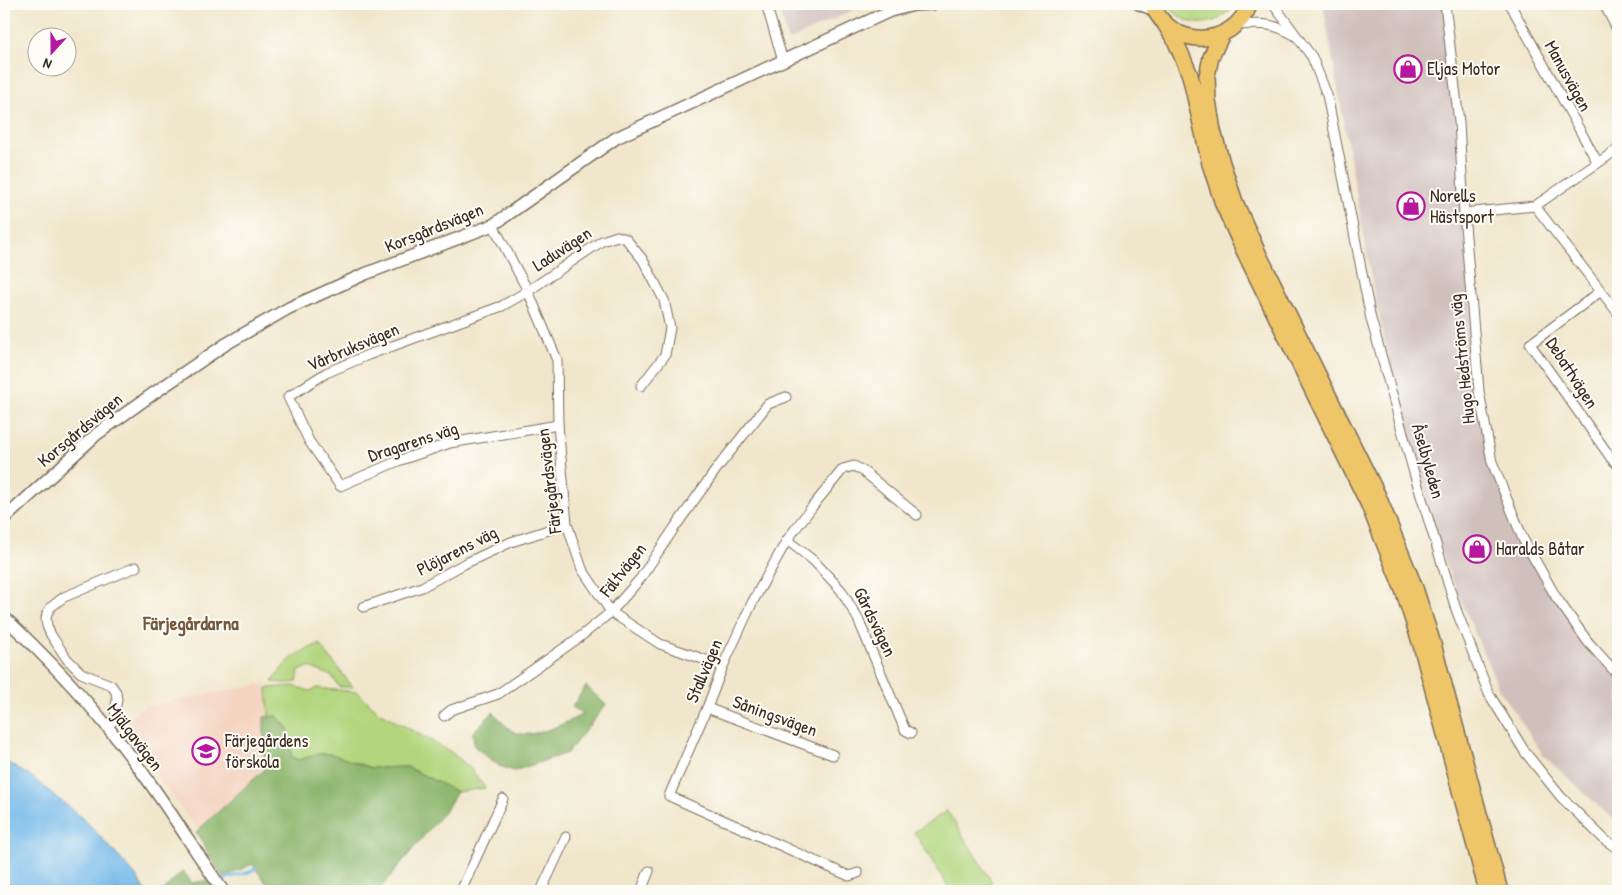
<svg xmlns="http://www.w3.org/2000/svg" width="1622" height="895" font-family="'Patrick Hand',sans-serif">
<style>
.built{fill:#f4d3c0}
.industrial{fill:#d0c0bc}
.green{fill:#b2d57e;stroke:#76804e}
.forest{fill:#8db66d;stroke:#647046}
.water{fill:#72b8e9;stroke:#567184}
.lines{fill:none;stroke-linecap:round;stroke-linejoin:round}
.stream{stroke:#72b8e9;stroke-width:3}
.minor-casing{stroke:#7a6c5b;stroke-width:11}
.tertiary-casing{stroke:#7a6c5b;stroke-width:14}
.trunk-casing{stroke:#7a6c5b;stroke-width:18}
.minor{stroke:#fff;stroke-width:9}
.tertiary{stroke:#fff;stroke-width:11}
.trunk{stroke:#eec569;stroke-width:15}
.labels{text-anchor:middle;stroke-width:4;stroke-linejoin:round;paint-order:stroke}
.poi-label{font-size:18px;fill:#3b2a1e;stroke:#fdfcf7;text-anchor:start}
.street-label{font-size:18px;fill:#3b2a1e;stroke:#fdfcf7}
.neighbourhood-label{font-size:19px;font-weight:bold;fill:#75593d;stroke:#fdfcf7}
</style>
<rect width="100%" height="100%" fill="#fdfcf7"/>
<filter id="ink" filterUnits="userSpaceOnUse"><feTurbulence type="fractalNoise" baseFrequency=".02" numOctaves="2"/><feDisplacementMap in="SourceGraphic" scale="10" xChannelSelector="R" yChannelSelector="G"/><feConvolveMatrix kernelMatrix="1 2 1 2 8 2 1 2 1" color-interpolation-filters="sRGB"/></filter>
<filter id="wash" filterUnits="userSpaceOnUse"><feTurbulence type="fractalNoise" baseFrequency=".0096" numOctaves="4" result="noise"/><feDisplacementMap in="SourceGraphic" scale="20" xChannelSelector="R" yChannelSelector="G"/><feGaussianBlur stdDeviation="1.12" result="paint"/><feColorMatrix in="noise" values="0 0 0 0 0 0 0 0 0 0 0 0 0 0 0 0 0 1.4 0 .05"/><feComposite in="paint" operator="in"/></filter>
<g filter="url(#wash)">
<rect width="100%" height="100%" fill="#f0e6cb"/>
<!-- built -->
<path class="built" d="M 266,683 L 276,775 L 205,840 L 120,726 L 143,707 Z"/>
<!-- industrial -->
<g class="industrial">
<path d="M 778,4 L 866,4 L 788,41 Z"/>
<path d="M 1323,4 L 1445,4 L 1479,391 L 1492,462 L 1523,539 L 1556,597 L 1618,675 L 1618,824 L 1544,756 L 1499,689 L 1446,565 L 1408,450 L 1372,283 Z"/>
</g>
<!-- green -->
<g class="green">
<path d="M 1168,4 L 1234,4 C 1220,29 1183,30 1168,4 Z"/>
<path d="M 319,644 L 353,687 L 339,687 L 332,676 L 309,667 L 299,671 L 297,682 L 286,683 L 272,682 C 286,660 295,654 319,644 Z"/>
<path d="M 293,686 L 310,691 L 317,688 L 357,692 L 379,712 L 451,752 L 471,769 L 485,788 L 457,792 L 407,767 L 371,768 L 331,754 L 318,754 L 299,760 L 292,757 L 288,729 L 277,716 L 269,717 L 267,688 Z"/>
<path d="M 947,811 L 992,882 L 978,891 L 951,891 L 914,832 Z"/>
</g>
<!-- forest -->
<g class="forest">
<path d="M 586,686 L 606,705 L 567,753 L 514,771 L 499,766 L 474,746 L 473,732 L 493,712 C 499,718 505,726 512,731 C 529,742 568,722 583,714 L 572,707 Z"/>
<path d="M 277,716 L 288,729 L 292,757 L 299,760 L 318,754 L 331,754 L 371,768 L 407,767 L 457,792 L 447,808 L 378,891 L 272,891 L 252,864 L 223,878 L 196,832 L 264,770 L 264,717 Z"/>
<path d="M 183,871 L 192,883 L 210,880 L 218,891 L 162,891 Z"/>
</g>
<!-- water -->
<path class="water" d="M 4,760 L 33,778 L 87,822 L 136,876 L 145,891 L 4,891 Z"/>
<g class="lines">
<!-- stream -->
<path class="stream" d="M 220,883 C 230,873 246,877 256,868"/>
</g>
</g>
<g filter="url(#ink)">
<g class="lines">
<!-- minor casing -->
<g class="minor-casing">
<g id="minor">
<path d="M 766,4 L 783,61"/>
<path d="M 1273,4 L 1312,57 L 1327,95 L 1371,319 L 1414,473 L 1457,612 L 1489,694 L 1525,752 L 1561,797 L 1605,840 L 1618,849"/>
<path d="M 1445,4 L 1459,122 L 1464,213 L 1479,391 L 1492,462 L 1523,539 L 1556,597 L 1588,642 L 1618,675"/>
<path d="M 1510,4 L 1598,163"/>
<path d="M 1604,4 L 1618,31"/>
<path d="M 1237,25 C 1263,23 1273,23 1296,36"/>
<path d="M 1535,206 L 1618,313"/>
<path d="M 1464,213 L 1535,206 L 1618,149"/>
<path d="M 493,225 L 528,291 L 557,360 L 558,425 L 567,524 L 582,569 L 611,612 L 660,644 L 723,666"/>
<path d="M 1601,291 L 1530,344 L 1611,458 L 1618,465"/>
<path d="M 558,425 L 450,443 L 398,461 L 340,486 L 309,441 L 288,397 L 326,373 L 368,355 L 502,306 L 528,291 L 602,241 L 617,236 L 626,239 L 643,260 L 664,300 L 670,328 L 665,355 L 641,386"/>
<path d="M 787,540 L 814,561 L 841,590 L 858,619 L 905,730 L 911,733"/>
<path d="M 363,607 L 422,587 L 464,564 L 511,542 L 567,524"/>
<path d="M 707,708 L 833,755"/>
<path d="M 444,716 L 451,710 L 498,694 L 580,637 L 611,612 L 640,579 L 675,527 L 718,467 L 768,404 L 786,397"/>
<path d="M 106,726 L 118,718 L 115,711 L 117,700 L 116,692 L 111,685 L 81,673 L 67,659 L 51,635 L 47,626 L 46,619 L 47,613 L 51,607 L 64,597 L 136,567"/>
<path d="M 858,873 L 849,876 L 669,796 L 707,708 L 723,666 L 752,603 L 787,540 L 812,507 L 843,469 L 854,466 L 863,471 L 917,515"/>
<path d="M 461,891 L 503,799"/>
<path d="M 541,891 L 566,837"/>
<path d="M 641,891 L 649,871"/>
</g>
</g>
<!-- tertiary casing -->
<g class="tertiary-casing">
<g id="tertiary">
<path d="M 1139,4 L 1154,10"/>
<path d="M 4,519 L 97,434 L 154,393 L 226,344 L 289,308 L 365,274 L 493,225 L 616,138 L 890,11 L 914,5 L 932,4"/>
<path d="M 4,617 C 40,651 75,687 106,725 C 149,777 185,836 223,891"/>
</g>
</g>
<!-- trunk casing -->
<g class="trunk-casing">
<g id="trunk">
<path d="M 1152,4 C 1171,50 1232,49 1250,4"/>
<path d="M 1165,24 L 1175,40 L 1190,75 L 1210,164 L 1223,204 L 1246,255 L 1368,503 L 1403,590 L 1421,645 L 1487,891"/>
<path d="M 1222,34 L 1211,57 L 1207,76 L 1208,100 L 1213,131 L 1222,163 L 1235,202 L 1257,251 L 1378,496 L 1415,588 L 1433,644 L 1500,891"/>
</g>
</g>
<!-- minor -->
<use href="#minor" class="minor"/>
<!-- tertiary -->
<use href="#tertiary" class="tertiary"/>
<!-- trunk -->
<use href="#trunk" class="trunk"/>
</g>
</g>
<!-- icons -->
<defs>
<g id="shop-ring" transform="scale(1.4375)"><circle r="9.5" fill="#fdfcf7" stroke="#b5179e" stroke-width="1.5"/><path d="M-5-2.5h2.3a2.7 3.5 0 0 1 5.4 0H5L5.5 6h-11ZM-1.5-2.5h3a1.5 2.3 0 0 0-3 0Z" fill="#b5179e"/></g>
<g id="school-ring" transform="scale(1.4375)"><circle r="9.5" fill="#fdfcf7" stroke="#b5179e" stroke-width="1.5"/><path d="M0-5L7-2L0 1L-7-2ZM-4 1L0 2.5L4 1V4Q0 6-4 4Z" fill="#b5179e"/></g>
</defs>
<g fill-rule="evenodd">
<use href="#shop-ring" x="1408" y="69"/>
<use href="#shop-ring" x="1411" y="206"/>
<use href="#shop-ring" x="1477" y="549"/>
<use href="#school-ring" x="206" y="751"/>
</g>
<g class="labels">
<!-- poi labels -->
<g class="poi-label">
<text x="1427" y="75">Eljas Motor</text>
<text x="1430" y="202">Norells<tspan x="1430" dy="21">Hästsport</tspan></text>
<text x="1496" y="555">Haralds Båtar</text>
<text x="225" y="747">Färjegårdens<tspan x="225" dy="21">förskola</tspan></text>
</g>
<!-- street labels -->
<g class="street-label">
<text transform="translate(1568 76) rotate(61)" y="6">Manusvägen</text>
<text transform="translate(434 228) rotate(-22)" y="6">Korsgårdsvägen</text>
<text transform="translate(562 249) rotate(-33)" y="6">Laduvägen</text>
<text transform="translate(353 347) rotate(-23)" y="6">Vårbruksvägen</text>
<text transform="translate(1462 359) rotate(-96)" y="6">Hugo Hedströms väg</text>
<text transform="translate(1572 373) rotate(57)" y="6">Debattvägen</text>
<text transform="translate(80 430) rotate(-40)" y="6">Korsgårdsvägen</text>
<text transform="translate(413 442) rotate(-18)" y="6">Dragarens väg</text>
<text transform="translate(1428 461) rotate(74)" y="6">Åselbyleden</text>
<text transform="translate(549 481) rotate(-97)" y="6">Färjegårdsvägen</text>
<text transform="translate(457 551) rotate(-27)" y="6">Plöjarens väg</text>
<text transform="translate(623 570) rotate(-52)" y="6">Fältvägen</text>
<text transform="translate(875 622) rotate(64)" y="6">Gårdsvägen</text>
<text transform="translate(704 671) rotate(-67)" y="6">Stallvägen</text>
<text transform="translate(775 716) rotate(20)" y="6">Såningsvägen</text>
<text transform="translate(135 737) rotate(53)" y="6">Mjälgavägen</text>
</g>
<!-- neighbourhood labels -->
<g class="neighbourhood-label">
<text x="191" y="630">Färjegårdarna</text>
</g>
</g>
<!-- margin -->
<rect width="1622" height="895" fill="none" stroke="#fdfcf7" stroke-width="20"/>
<!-- north arrow -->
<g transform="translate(52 52) rotate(201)"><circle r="24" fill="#fdfcf7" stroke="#afa8a0"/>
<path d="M0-4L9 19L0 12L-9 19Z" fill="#b5179e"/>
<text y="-8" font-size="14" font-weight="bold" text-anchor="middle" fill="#3b2a1e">N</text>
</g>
</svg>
